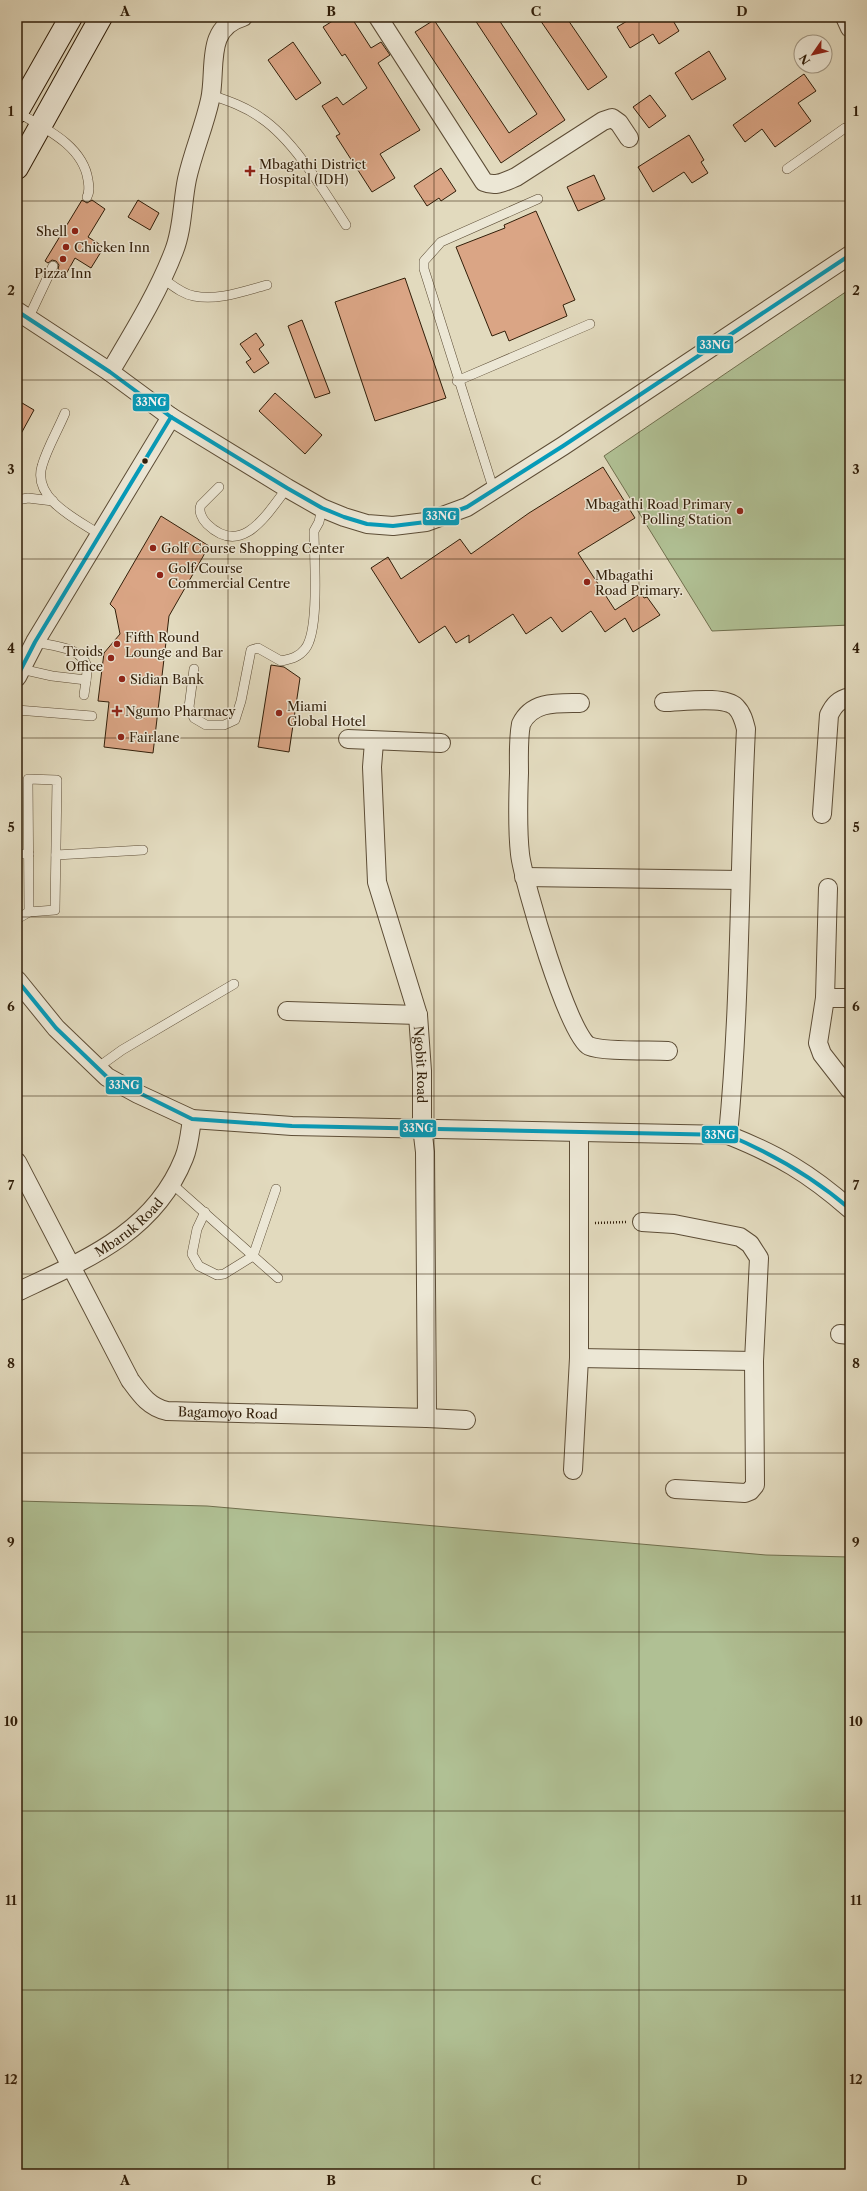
<svg xmlns="http://www.w3.org/2000/svg" width="867" height="2191" font-family="'Libre Caslon Text',serif">
<style>
.green{fill:#b0c094;stroke:#706f4e}
.building{fill:#daa585;stroke:#311e09}
.lines{fill:none;stroke-linecap:round;stroke-linejoin:round}
.service-casing{stroke:#5d4d36;stroke-width:10}
.minor-casing{stroke:#5d4d36;stroke-width:20}
.secondary-casing{stroke:#311e09;stroke-width:24}
.path{stroke:#311e09;stroke-width:2.5;stroke-dasharray:1 2;stroke-linecap:butt}
.service{stroke:#ece7d5;stroke-width:9}
.minor{stroke:#ece7d5;stroke-width:18}
.secondary{stroke:#ece7d5;stroke-width:22}
.bus-1-casing{stroke:#ece7d5;stroke-width:7}
.bus-1{stroke:#059bba;stroke-width:4}
.grid{fill:none;stroke:#311e09;stroke-width:1;stroke-opacity:0.55}
.poi-dot{fill:#8f2418;stroke:#ece7d5;stroke-width:1.5}
.bus-dot{fill:#311e09;stroke:#ece7d5;stroke-width:1.5}
.labels{text-anchor:middle;stroke-width:3;stroke-linejoin:round;paint-order:stroke}
.poi-label{font-size:13px;fill:#311e09;stroke:#ece7d5;text-anchor:start}
.street-label{font-size:13px;fill:#311e09;stroke:#ece7d5}
.line-badge{stroke:#ece7d5;stroke-width:1.5}
.badge-label{font-size:11px;text-anchor:middle;font-weight:bold;fill:#fff}
.neatline{fill:none;stroke:#311e09;stroke-width:1.5}
.grid-label{font-size:13px;text-anchor:middle;font-weight:bold;fill:#311e09}
</style>
<rect width="100%" height="100%" fill="#e2dabe"/>
<filter id="stains"><feTurbulence type="fractalNoise" baseFrequency=".005" numOctaves="4"/><feColorMatrix values="0 0 0 0 .2 0 0 0 0 .09 0 0 0 0 .02 0 0 0 .5 -.17"/></filter>
<radialGradient id="worn" r=".72"><stop offset=".6" stop-color="#630" stop-opacity="0"/><stop offset="1" stop-color="#630" stop-opacity=".3"/></radialGradient>
<!-- green -->
<g class="green">
<path d="M 850,289 L 850,625 L 712,631 L 604,456 Z"/>
<path d="M 17,1501 L 207,1506 L 766,1555 L 850,1557 L 850,2174 L 17,2174 Z"/>
</g>
<!-- building -->
<g class="building">
<path d="M 339,17 L 351,17 L 371,48 L 381,42 L 390,55 L 378,63 L 420,130 L 380,154 L 395,178 L 372,192 L 336,136 L 340,134 L 322,106 L 337,97 L 343,105 L 367,88 L 345,54 L 342,56 L 323,27 Z"/>
<path d="M 473,17 L 497,17 L 565,120 L 501,163 L 415,32 L 434,20 L 509,133 L 537,114 Z"/>
<path d="M 538,17 L 566,17 L 607,77 L 588,90 Z"/>
<path d="M 634,17 L 671,17 L 679,31 L 659,44 L 653,34 L 630,48 L 617,27 Z"/>
<path d="M 293,42 L 321,83 L 296,100 L 268,60 Z"/>
<path d="M 709,51 L 726,79 L 692,100 L 675,73 Z"/>
<path d="M 804,74 L 816,91 L 798,103 L 811,121 L 775,147 L 762,129 L 745,142 L 733,125 Z"/>
<path d="M 650,95 L 666,116 L 649,128 L 633,107 Z"/>
<path d="M 689,135 L 704,160 L 701,162 L 708,173 L 692,183 L 684,172 L 653,192 L 638,167 Z"/>
<path d="M 441,168 L 456,191 L 441,201 L 439,198 L 427,206 L 414,186 Z"/>
<path d="M 594,175 L 605,199 L 578,211 L 567,187 Z"/>
<path d="M 82,200 L 87,203 L 92,200 L 105,209 L 88,237 L 104,247 L 91,268 L 75,258 L 66,274 L 58,269 L 59,265 L 56,261 L 52,260 L 48,263 L 45,261 Z"/>
<path d="M 138,200 L 159,213 L 150,230 L 128,217 Z"/>
<path d="M 536,211 L 575,300 L 563,305 L 567,316 L 509,341 L 505,331 L 492,336 L 456,247 L 505,228 L 504,225 Z"/>
<path d="M 405,278 L 446,398 L 375,421 L 335,302 Z"/>
<path d="M 302,320 L 330,393 L 315,398 L 288,326 Z"/>
<path d="M 256,333 L 264,345 L 259,349 L 269,363 L 254,373 L 246,362 L 251,359 L 240,344 Z"/>
<path d="M 275,393 L 322,435 L 305,454 L 259,411 Z"/>
<path d="M 17,400 L 34,410 L 17,441 Z"/>
<path d="M 603,467 L 635,518 L 578,553 L 615,610 L 641,593 L 644,598 L 647,597 L 660,615 L 633,632 L 625,618 L 605,632 L 591,611 L 562,632 L 551,617 L 526,634 L 513,614 L 469,643 L 469,635 L 456,643 L 445,626 L 419,643 L 371,568 L 388,557 L 401,579 L 460,539 L 471,554 L 529,513 Z"/>
<path d="M 161,516 L 209,546 L 169,616 L 153,753 L 104,747 L 109,702 L 98,701 L 104,653 L 120,634 L 115,609 L 110,604 Z"/>
<path d="M 271,665 L 284,667 L 300,678 L 289,752 L 258,747 Z"/>
</g>
<g class="lines">
<!-- service casing -->
<g class="service-casing">
<g id="service">
<path d="M 211,95 C 229,101 246,107 261,118 C 294,140 324,191 346,225"/>
<path d="M 17,112 C 44,128 83,145 88,180 C 89,186 90,191 87,197"/>
<path d="M 787,169 L 845,128 L 850,130"/>
<path d="M 162,278 C 172,285 182,294 194,296 C 218,301 244,291 267,285"/>
<path d="M 28,319 L 53,266"/>
<path d="M 457,381 L 590,324"/>
<path d="M 65,413 C 58,430 47,448 42,466 C 32,499 78,520 99,534"/>
<path d="M 219,487 L 201,505 C 198,511 202,519 207,524 C 242,558 267,514 287,488"/>
<path d="M 494,491 L 424,269 L 424,261 L 441,242 L 538,199"/>
<path d="M 17,500 L 28,498 L 53,501"/>
<path d="M 35,642 C 52,646 85,647 87,669 C 87,677 85,687 84,695"/>
<path d="M 21,669 L 52,676 L 86,680"/>
<path d="M 194,669 L 189,707 L 194,718 L 206,725 L 224,725 L 235,720 L 241,701 L 251,650 L 258,648 L 281,661 C 290,659 298,658 305,649 C 320,631 314,555 314,531 L 319,522 L 322,508"/>
<path d="M 17,710 L 92,716"/>
<path d="M 28,779 L 57,780 L 55,910 L 29,912 Z"/>
<path d="M 17,854 L 29,854"/>
<path d="M 56,855 L 143,850"/>
<path d="M 17,919 L 29,912"/>
<path d="M 97,1068 L 122,1050 L 234,984"/>
<path d="M 171,1183 L 278,1278"/>
<path d="M 205,1212 L 197,1229 L 192,1254 L 199,1266 L 217,1275 L 224,1274 L 253,1256 L 276,1189"/>
</g>
</g>
<!-- minor casing -->
<g class="minor-casing">
<g id="minor">
<path d="M 378,17 L 484,182 C 496,187 504,182 516,177 L 603,121 L 612,118 L 619,123 L 629,138"/>
<path d="M 845,17 L 850,28"/>
<path d="M 17,311 L 110,372 L 171,417 L 287,488 L 322,508 L 344,517 L 367,524 L 393,526 L 426,522 L 467,507 L 563,446 L 850,255"/>
<path d="M 110,372 C 133,333 158,293 174,251 C 183,228 182,203 187,179 C 193,152 204,127 210,100 C 217,69 204,28 243,17"/>
<path d="M 17,677 L 35,642 L 171,417"/>
<path d="M 664,702 C 681,702 724,695 736,707 C 742,713 744,721 746,729 C 739,865 741,1001 728,1135"/>
<path d="M 580,703 C 557,703 532,701 521,724 C 518,740 519,757 519,773 C 518,800 517,827 520,854 C 523,881 569,1037 589,1046 C 603,1052 651,1050 668,1051"/>
<path d="M 348,739 L 441,743"/>
<path id="s1" d="M 374,742 L 372,767 L 377,882 L 418,1015 L 422,1071 L 422,1127 L 425,1152 L 427,1418"/>
<path d="M 822,814 L 829,715 C 834,705 838,700 850,697"/>
<path d="M 524,877 L 740,880"/>
<path d="M 828,888 L 825,998 L 818,1043 L 822,1054 L 850,1090"/>
<path d="M 17,980 L 56,1028 L 107,1077 L 138,1094 L 192,1119 L 292,1126 L 728,1135 C 778,1155 809,1173 850,1209"/>
<path d="M 825,998 L 850,998"/>
<path d="M 287,1011 L 418,1015"/>
<path id="s2" d="M 17,1162 L 130,1380 C 141,1395 149,1407 167,1411 L 427,1418 L 466,1420"/>
<path d="M 642,1222 L 674,1224 L 740,1237 L 750,1244 L 759,1258 L 754,1361 L 755,1485 L 750,1491 L 745,1493 L 675,1489"/>
<path id="s3" d="M 17,1292 C 85,1260 154,1233 184,1158 C 189,1146 190,1132 192,1119"/>
<path d="M 840,1334 L 850,1335"/>
<path d="M 579,1358 L 754,1361"/>
<path d="M 573,1470 L 579,1358 L 579,1133"/>
</g>
</g>
<!-- secondary casing -->
<g class="secondary-casing">
<g id="secondary">
<path d="M 17,112 L 71,17"/>
<path d="M 17,168 L 101,17"/>
</g>
</g>
<!-- path -->
<path class="path" d="M 595,1223 L 626,1222"/>
<!-- service -->
<use href="#service" class="service"/>
<!-- minor -->
<use href="#minor" class="minor"/>
<!-- secondary -->
<use href="#secondary" class="secondary"/>
<!-- bus-1 casing -->
<g class="bus-1-casing">
<g id="bus-1">
<path d="M 17,311 L 110,372 L 171,417 L 287,488 L 322,508 L 344,517 L 367,524 L 393,526 L 426,522 L 467,507 L 563,446 L 850,255"/>
<path d="M 17,677 L 35,642 L 171,417"/>
<path d="M 17,980 L 56,1028 L 107,1077 L 192,1119 L 292,1126 L 728,1135 C 773,1154 813,1177 850,1209"/>
</g>
</g>
<!-- bus-1 -->
<use href="#bus-1" class="bus-1"/>
</g>
<!-- grid -->
<path class="grid" d="M 228,17 L 228,2174M 434,17 L 434,2174M 639,17 L 639,2174M 17,201 L 850,201M 17,380 L 850,380M 17,559 L 850,559M 17,738 L 850,738M 17,917 L 850,917M 17,1096 L 850,1096M 17,1274 L 850,1274M 17,1453 L 850,1453M 17,1632 L 850,1632M 17,1811 L 850,1811M 17,1990 L 850,1990"/>
<!-- markers -->
<g class="poi-dot">
<path d="M248 165h4v4h4v4h-4v4h-4v-4h-4v-4h4z"/>
<circle cx="75" cy="231" r="4"/>
<circle cx="66" cy="247" r="4"/>
<circle cx="63" cy="259" r="4"/>
<circle cx="740" cy="511" r="4"/>
<circle cx="153" cy="548" r="4"/>
<circle cx="160" cy="575" r="4"/>
<circle cx="587" cy="582" r="4"/>
<circle cx="117" cy="644" r="4"/>
<circle cx="111" cy="658" r="4"/>
<circle cx="122" cy="679" r="4"/>
<path d="M115 705h4v4h4v4h-4v4h-4v-4h-4v-4h4z"/>
<circle cx="279" cy="713" r="4"/>
<circle cx="121" cy="737" r="4"/>
</g>
<circle class="bus-dot" cx="145" cy="461" r="3.5"/>
<g class="labels">
<!-- poi labels -->
<g class="poi-label">
<text x="259" y="169">Mbagathi District<tspan x="259" dy="15">Hospital (IDH)</tspan></text>
<text x="67" y="236" text-anchor="end">Shell</text>
<text x="74" y="252">Chicken Inn</text>
<text x="63" y="278" text-anchor="middle">Pizza Inn</text>
<text x="732" y="509" text-anchor="end">Mbagathi Road Primary<tspan x="732" dy="15">Polling Station</tspan></text>
<text x="161" y="553">Golf Course Shopping Center</text>
<text x="168" y="573">Golf Course<tspan x="168" dy="15">Commercial Centre</tspan></text>
<text x="595" y="580">Mbagathi<tspan x="595" dy="15">Road Primary.</tspan></text>
<text x="125" y="642">Fifth Round<tspan x="125" dy="15">Lounge and Bar</tspan></text>
<text x="103" y="656" text-anchor="end">Troids<tspan x="103" dy="15">Office</tspan></text>
<text x="130" y="684">Sidian Bank</text>
<text x="287" y="711">Miami<tspan x="287" dy="15">Global Hotel</tspan></text>
<text x="125" y="716">Ngumo Pharmacy</text>
<text x="129" y="742">Fairlane</text>
</g>
<!-- street labels -->
<g class="street-label">
<text dy="5" stroke="none"><textPath href="#s1" startOffset="329">Ngobit Road</textPath></text>
<text dy="5" stroke="none"><textPath href="#s3" startOffset="130">Mbaruk Road</textPath></text>
<text dy="5" stroke="none"><textPath href="#s2" startOffset="356">Bagamoyo Road</textPath></text>
</g>
</g>
<g class="line-badge">
<rect x="696" y="335" width="38" height="19" rx="4" fill="#059bba"/>
<rect x="132" y="393" width="38" height="19" rx="4" fill="#059bba"/>
<rect x="422" y="507" width="38" height="19" rx="4" fill="#059bba"/>
<rect x="105" y="1076" width="38" height="19" rx="4" fill="#059bba"/>
<rect x="399" y="1119" width="38" height="19" rx="4" fill="#059bba"/>
<rect x="701" y="1125" width="38" height="19" rx="4" fill="#059bba"/>
</g>
<g class="badge-label">
<text x="715" y="349">33NG</text>
<text x="151" y="406">33NG</text>
<text x="441" y="520">33NG</text>
<text x="124" y="1089">33NG</text>
<text x="418" y="1132">33NG</text>
<text x="720" y="1139">33NG</text>
</g>
<!-- margin -->
<rect width="867" height="2191" fill="none" stroke="#e2dabe" stroke-width="44"/>
<!-- north arrow -->
<g transform="translate(813 54) rotate(236)"><circle r="19" fill="#ece7d5" stroke="#a19783"/>
<path d="M0-3L7 15L0 10L-7 15Z" fill="#8f2418"/>
<text y="-6" font-size="11" font-weight="bold" text-anchor="middle" fill="#311e09">N</text>
</g>
<rect x="22" y="22" width="823" height="2147" class="neatline"/>
<g class="grid-label">
<text x="125" y="16">A</text>
<text x="331" y="16">B</text>
<text x="536" y="16">C</text>
<text x="742" y="16">D</text>
<text x="11" y="116">1</text>
<text x="856" y="116">1</text>
<text x="11" y="295">2</text>
<text x="856" y="295">2</text>
<text x="11" y="474">3</text>
<text x="856" y="474">3</text>
<text x="11" y="653">4</text>
<text x="856" y="653">4</text>
<text x="11" y="832">5</text>
<text x="856" y="832">5</text>
<text x="11" y="1011">6</text>
<text x="856" y="1011">6</text>
<text x="11" y="1190">7</text>
<text x="856" y="1190">7</text>
<text x="11" y="1368">8</text>
<text x="856" y="1368">8</text>
<text x="11" y="1547">9</text>
<text x="856" y="1547">9</text>
<text x="11" y="1726">10</text>
<text x="856" y="1726">10</text>
<text x="11" y="1905">11</text>
<text x="856" y="1905">11</text>
<text x="11" y="2084">12</text>
<text x="856" y="2084">12</text>
<text x="125" y="2185">A</text>
<text x="331" y="2185">B</text>
<text x="536" y="2185">C</text>
<text x="742" y="2185">D</text>
</g>
<rect width="100%" height="100%" filter="url(#stains)"/>
<rect width="100%" height="100%" fill="url(#worn)"/>
</svg>
